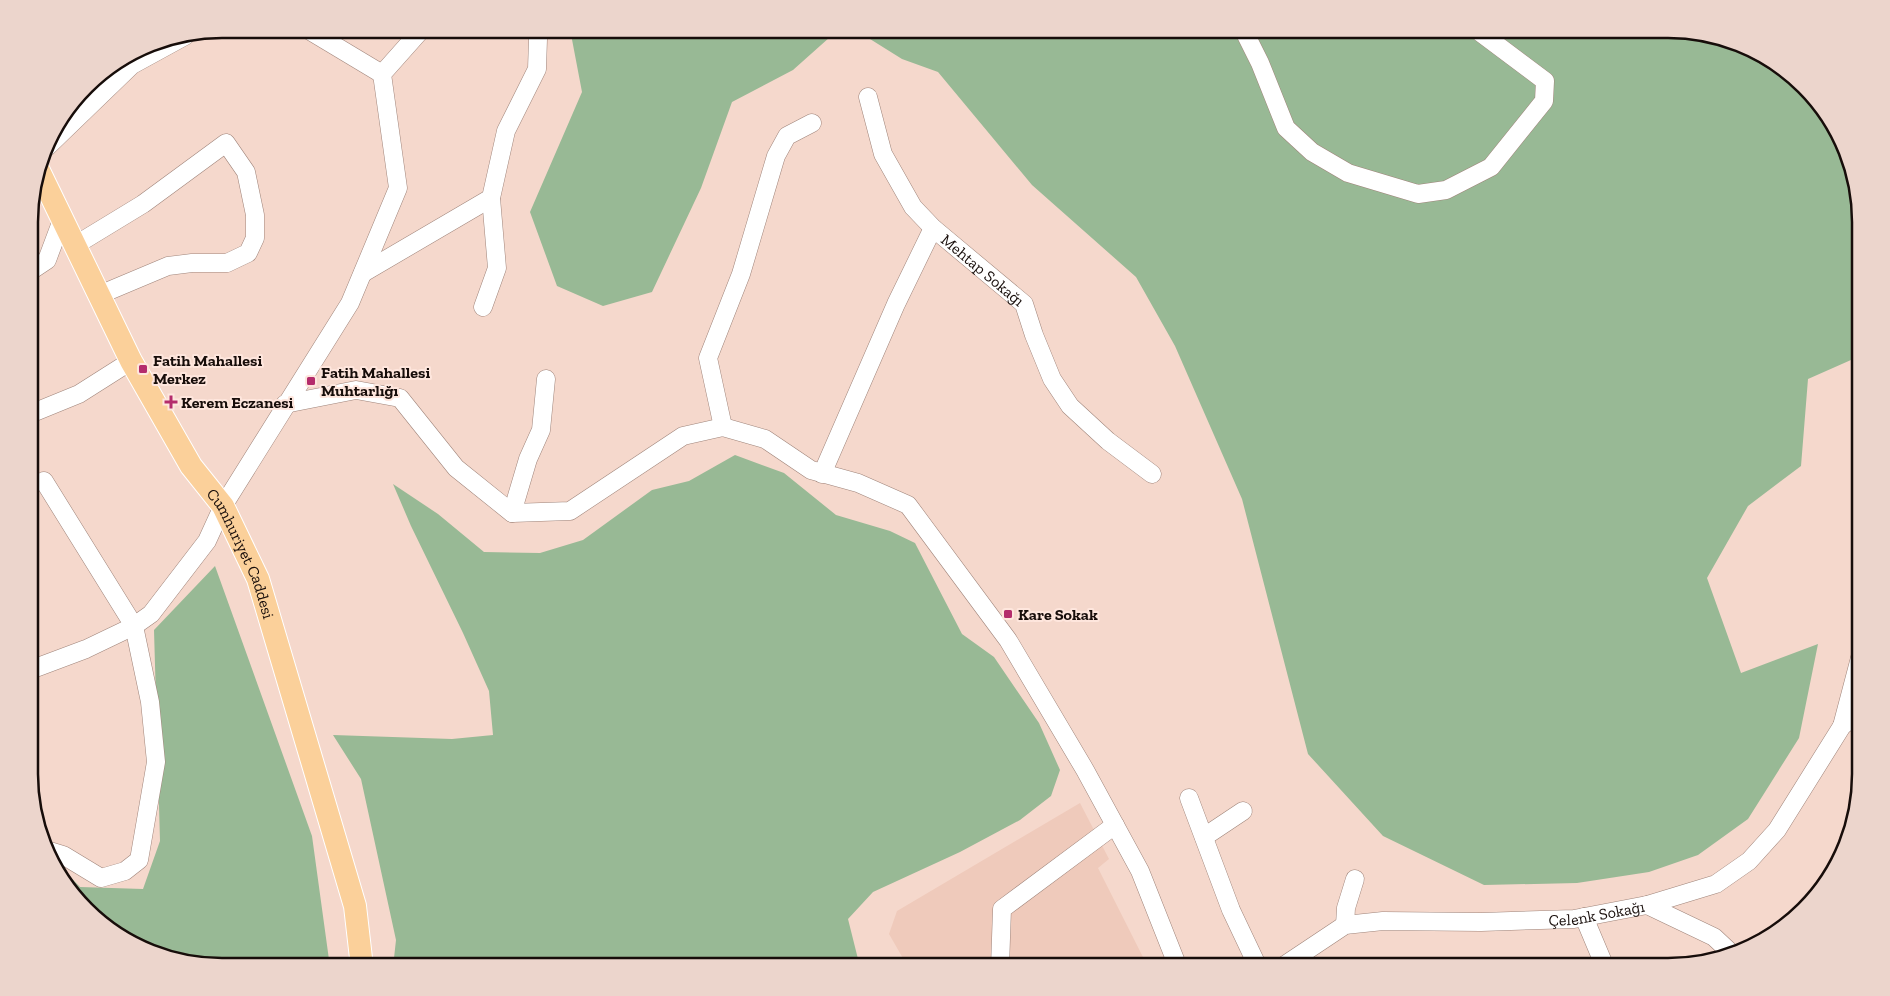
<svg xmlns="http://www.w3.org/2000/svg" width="1890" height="996" font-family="'Zilla Slab',serif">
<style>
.built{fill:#efcabb}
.forest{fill:#98b995}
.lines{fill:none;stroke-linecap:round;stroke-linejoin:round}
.minor-casing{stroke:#9f847a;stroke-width:19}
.major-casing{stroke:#fff;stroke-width:24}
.minor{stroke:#fff;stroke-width:18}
.major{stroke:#fbd09a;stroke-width:22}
.poi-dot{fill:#b42c6c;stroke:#fee6dd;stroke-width:2}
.labels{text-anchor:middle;stroke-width:4;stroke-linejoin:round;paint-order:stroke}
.street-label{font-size:16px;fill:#170d0a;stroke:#fee6dd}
.poi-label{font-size:16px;font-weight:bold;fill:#170d0a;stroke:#fee6dd;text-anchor:start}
.rim{fill:none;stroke:#170d0a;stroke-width:2.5}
</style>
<rect width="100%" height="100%" fill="#f5d8cc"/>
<!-- built -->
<path class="built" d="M 1080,803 L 1109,859 L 1098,868 L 1148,967 L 908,967 L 889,934 L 897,911 Z"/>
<!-- forest -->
<g class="forest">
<path d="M 570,29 L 839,29 L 793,70 L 732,102 L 701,188 L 652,292 L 603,306 L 557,286 L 530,212 L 582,92 Z"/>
<path d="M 854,29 L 1668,29 L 1754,49 L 1796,77 L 1829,114 L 1860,197 L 1860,356 L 1808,379 L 1801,466 L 1748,506 L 1707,578 L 1741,673 L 1818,644 L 1799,738 L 1748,819 L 1698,855 L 1649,872 L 1577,883 L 1484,885 L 1383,836 L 1308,754 L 1242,499 L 1175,346 L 1136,277 L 1032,185 L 938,72 L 902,59 Z"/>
<path d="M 735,455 L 784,473 L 836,515 L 890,531 L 915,543 L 962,634 L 994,657 L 1039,723 L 1060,770 L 1051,796 L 1020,820 L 960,852 L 873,892 L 848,919 L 860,967 L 393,967 L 396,940 L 361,779 L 333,735 L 452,739 L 493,735 L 489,691 L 463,633 L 411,526 L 393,484 L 438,514 L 484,552 L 540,553 L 583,540 L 652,490 L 689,481 Z"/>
<path d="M 215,566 L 312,836 L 330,967 L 222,967 L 136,947 L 95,920 L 61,882 L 53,859 L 80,887 L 143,889 L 160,841 L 154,630 Z"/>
</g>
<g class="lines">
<!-- minor casing -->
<g class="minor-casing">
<g id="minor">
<path d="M 307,29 L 382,74"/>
<path d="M 1243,29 L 1260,63 L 1286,128 L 1312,152 L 1348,173 L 1418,194 L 1446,190 L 1491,167 L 1544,101 L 1545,81 L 1481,33 L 1478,29"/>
<path id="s1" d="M 868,97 L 883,154 L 913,207 L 933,228 L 1024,304 L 1034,335 L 1052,379 L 1070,406 L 1108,441 L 1152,474"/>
<path d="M 46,148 L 132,65 L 185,36"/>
<path d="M 74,246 L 143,204 L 226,143 L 246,172 L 255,215 L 255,238 L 248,253 L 227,263 L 192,263 L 168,266 L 99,295"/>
<path d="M 29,272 L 47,260 L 62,220"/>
<path d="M 363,273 L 491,198"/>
<path d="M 483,307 L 497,268 L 491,198 L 506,131 L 537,69 L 538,39 L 535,29"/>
<path d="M 285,404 L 356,390 L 400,398 L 456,468 L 512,513 L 570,511 L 683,436 L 723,427 L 765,439 L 811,470 L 858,483 L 908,505 L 1008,640 L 1085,770 L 1140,871 L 1178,967"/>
<path d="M 30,414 L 79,394 L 131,361"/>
<path d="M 723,427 L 708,358 L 741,274 L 776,156 L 787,136 L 812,123"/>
<path d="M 822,474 L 896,304 L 933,228"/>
<path d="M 44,481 L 134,626 L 150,702 L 156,762 L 139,860 L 125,871 L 101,878 L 63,855 L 50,851"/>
<path d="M 512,513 L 528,459 L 541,430 L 546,379"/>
<path d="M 30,670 L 86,649 L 134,626 L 151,614 L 207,541 L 223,506 L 350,303 L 398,188 L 382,74 L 422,29"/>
<path d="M 1842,726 L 1861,654"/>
<path d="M 1189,798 L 1231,910 L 1258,967"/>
<path d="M 1204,837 L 1243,811"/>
<path d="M 1647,905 L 1714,937 L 1730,952 L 1730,957"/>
<path d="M 1584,917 L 1605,967"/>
<path d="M 1345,925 L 1346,908 L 1355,879"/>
<path d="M 1000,967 L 1002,909 L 1115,825"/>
<path id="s2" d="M 1282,967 L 1345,925 L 1383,921 L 1481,922 L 1574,919 L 1647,905 L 1716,884 L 1749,861 L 1777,830 L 1842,726 L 1861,711"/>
</g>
</g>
<!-- major casing -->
<g class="major-casing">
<g id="major">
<path id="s3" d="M 39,171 L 131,361 L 191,466 L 223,506 L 258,579 L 355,906 L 362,967"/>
</g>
</g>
<!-- minor -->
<use href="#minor" class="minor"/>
<!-- major -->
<use href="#major" class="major"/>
</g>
<!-- markers -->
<g class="poi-dot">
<rect x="138" y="364" width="10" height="10" rx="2.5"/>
<rect x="306" y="376" width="10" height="10" rx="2.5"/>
<path d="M168.5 394.5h5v5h5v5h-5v5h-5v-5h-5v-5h5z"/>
<rect x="1003" y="609" width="10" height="10" rx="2.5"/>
</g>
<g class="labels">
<!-- street labels -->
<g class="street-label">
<text dy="6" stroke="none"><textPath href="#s1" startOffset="214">Mehtap Sokağı</textPath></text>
<text dy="6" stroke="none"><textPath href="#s3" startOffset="434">Cumhuriyet Caddesi</textPath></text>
<text dy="6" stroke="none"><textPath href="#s2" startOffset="328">Çelenk Sokağı</textPath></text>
</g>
<!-- poi labels -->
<g class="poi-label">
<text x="153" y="366">Fatih Mahallesi<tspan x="153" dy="18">Merkez</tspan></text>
<text x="321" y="378">Fatih Mahallesi<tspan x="321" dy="18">Muhtarlığı</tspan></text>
<text x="181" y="408">Kerem Eczanesi</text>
<text x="1018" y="620">Kare Sokak</text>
</g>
</g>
<!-- crop -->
<path d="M0 0H1890V996H0ZM222 38H1668A184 184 0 0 1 1852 222V774A184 184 0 0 1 1668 958H222A184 184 0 0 1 38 774V222A184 184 0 0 1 222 38Z" fill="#ecd5cc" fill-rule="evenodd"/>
<path class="rim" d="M222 38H1668A184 184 0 0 1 1852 222V774A184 184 0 0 1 1668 958H222A184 184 0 0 1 38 774V222A184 184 0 0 1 222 38Z"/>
</svg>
